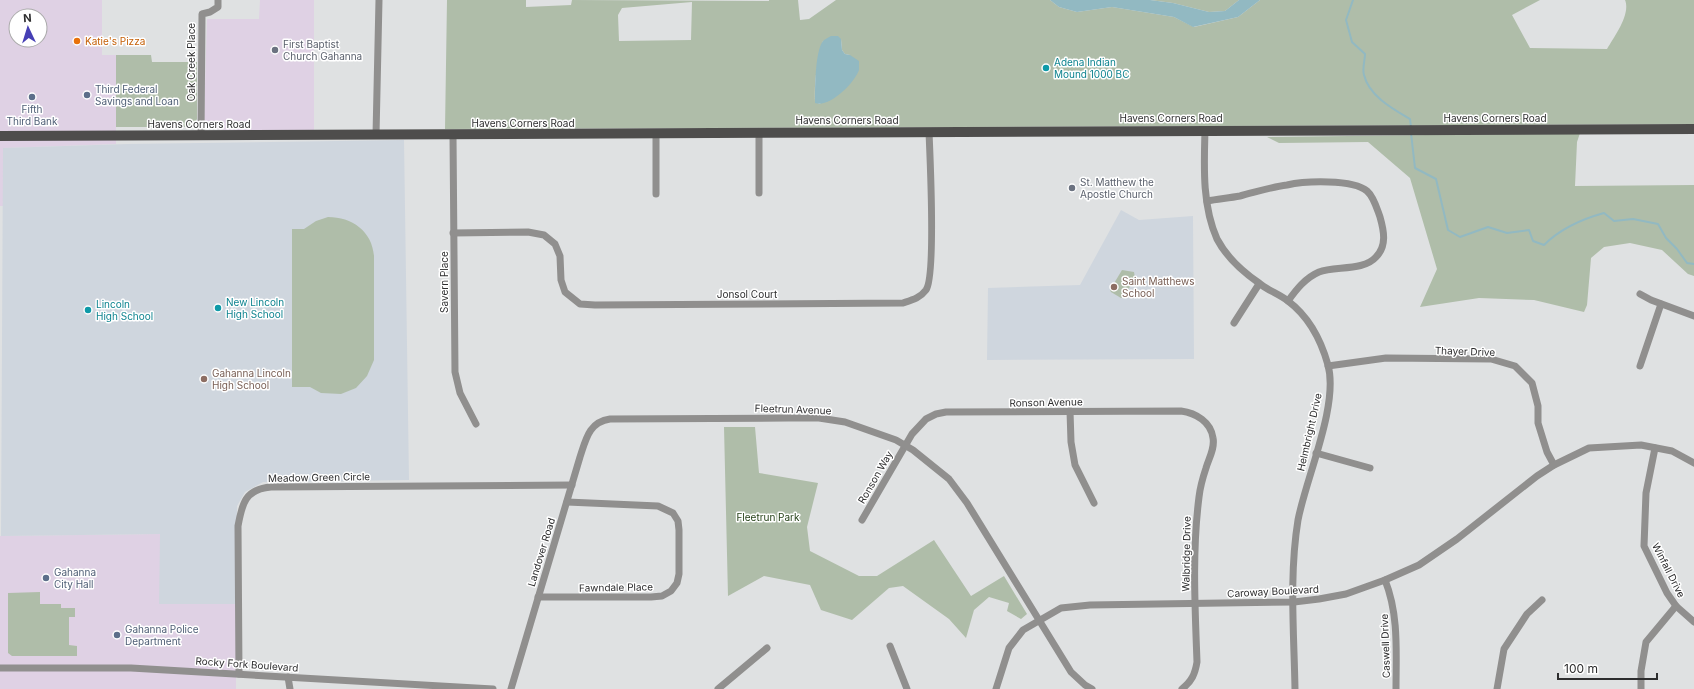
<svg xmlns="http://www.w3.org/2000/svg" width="1694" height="689" font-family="Inter,sans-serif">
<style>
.commercial{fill:#dfd1e4;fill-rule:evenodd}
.built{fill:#cfd6de}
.green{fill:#afbda9;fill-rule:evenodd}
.water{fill:#92b9c2}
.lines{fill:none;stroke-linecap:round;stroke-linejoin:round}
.stream{stroke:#92b9c2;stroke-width:2}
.minor{stroke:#908f8e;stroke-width:7}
.primary{stroke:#4e4d4c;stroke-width:10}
.food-dot{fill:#e8710a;stroke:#fff;stroke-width:1.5}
.worship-dot{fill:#6b7280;stroke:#fff;stroke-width:1.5}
.culture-dot{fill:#0f9aa8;stroke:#fff;stroke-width:1.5}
.service-dot{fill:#5c6f8a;stroke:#fff;stroke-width:1.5}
.education-dot{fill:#8d6e63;stroke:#fff;stroke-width:1.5}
.labels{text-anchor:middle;stroke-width:3;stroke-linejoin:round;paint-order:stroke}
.food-label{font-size:10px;fill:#c56008;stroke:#fff;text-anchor:start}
.worship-label{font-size:10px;fill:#5b616d;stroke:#fff;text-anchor:start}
.street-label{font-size:10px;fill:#2d2d2e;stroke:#fff}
.culture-label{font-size:10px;fill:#0d838f;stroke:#fff;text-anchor:start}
.service-label{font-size:10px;fill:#4e5e75;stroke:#fff;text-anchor:start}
.education-label{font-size:10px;fill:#785e54;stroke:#fff;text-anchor:start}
.park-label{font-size:10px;fill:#233f16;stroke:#fff}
</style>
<rect width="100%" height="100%" fill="#dfe1e2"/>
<!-- commercial -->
<g class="commercial">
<path d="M 0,0 L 102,0 L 102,55 L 116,55 L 116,144 L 3,148 L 3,206 L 0,206 ZM 16,16 L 40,16 L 40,40 L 16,40 Z"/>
<path d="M 260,0 L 314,0 L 314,131 L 237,131 L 207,128 L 204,121 L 207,19 L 259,19 Z"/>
<path d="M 160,534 L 236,604 L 236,689 L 0,689 L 0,536 Z"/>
</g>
<!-- built -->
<g class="built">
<path d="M 404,140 L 409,480 L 263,482 L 245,492 L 237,506 L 236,604 L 159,604 L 160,534 L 1,536 L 3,148 L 128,144 Z"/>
<path d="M 1121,210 L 1139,220 L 1193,216 L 1194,359 L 987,360 L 988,288 L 1080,285 Z"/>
</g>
<!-- green -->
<g class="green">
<path d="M 447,0 L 526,0 L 526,7 L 571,5 L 572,0 L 769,1 L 769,0 L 798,0 L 800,20 L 809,19 L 836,0 L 1050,0 L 1059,7 L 1077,12 L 1112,7 L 1174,17 L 1194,27 L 1238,17 L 1260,0 L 1540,0 L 1512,15 L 1530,48 L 1607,49 C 1614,37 1631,14 1625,0 L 1694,0 L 1694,124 L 445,129 ZM 692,2 L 691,40 L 619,41 L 618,15 L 622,8 ZM 841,39 L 842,50 L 845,54 L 850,55 L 820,104 L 815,102 C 814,81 817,62 823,41 Z"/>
<path d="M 1150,0 L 1239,0 L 1225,11 L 1209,12 L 1173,3 Z"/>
<path d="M 116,55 L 151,55 L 152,62 L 197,62 L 197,119 L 192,127 L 116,127 Z"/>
<path d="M 1580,133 L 1577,142 L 1575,186 L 1694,185 L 1694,276 L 1688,274 L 1662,250 L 1630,243 L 1604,247 L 1591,258 L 1587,305 L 1584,312 L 1534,300 L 1479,298 L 1420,307 L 1437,269 L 1410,178 L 1368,142 L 1279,143 L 1267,137 Z"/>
<path d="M 328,217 C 352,217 372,231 374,256 L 374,360 L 367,376 L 356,388 L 341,394 L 321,393 L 310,387 L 292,387 L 292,229 L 304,229 L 316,221 Z"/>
<path d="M 1122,270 L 1134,272 L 1135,278 L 1124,297 L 1121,298 L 1111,292 L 1110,290 Z"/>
<path d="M 724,427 L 755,427 L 759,473 L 818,483 L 807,527 L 810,551 L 859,576 L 877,576 L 934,540 L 971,596 L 1004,576 L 1027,614 L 1021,619 L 1007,611 L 1009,603 L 989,597 L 974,610 L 966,638 L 949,619 L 903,586 L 889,588 L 852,620 L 821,610 L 810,585 L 764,576 L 728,596 Z"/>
<path d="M 40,592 L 40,604 L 61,604 L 61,608 L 75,608 L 75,617 L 69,617 L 69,645 L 77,646 L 77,656 L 12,656 L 8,653 L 8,593 Z"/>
</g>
<!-- water -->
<g class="water">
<path d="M 1050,0 L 1150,0 L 1173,3 L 1209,12 L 1225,11 L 1239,0 L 1260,0 L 1238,17 L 1193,27 L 1174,17 L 1112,7 L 1077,12 L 1059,7 Z"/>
<path d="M 831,36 L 838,36 L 841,39 L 842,50 L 845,54 L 850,55 L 859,61 C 859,63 859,68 859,70 C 854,84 829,108 815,103 C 815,89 815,51 823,41 C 825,39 829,37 831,36 Z"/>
</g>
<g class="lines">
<!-- stream -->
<g class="stream">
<path d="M 1353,0 L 1346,20 L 1352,42 L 1365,54 C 1365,60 1362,69 1364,75 C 1369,96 1393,109 1410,119 L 1411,127"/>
<path d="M 1411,133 L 1415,168 L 1436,179 L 1448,230 L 1460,237 L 1488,227 L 1507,233 L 1529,230 L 1533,241 L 1544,245 C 1561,228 1582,219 1604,213 L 1614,221 L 1633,219 L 1658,224 L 1666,238 L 1677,249 L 1687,263 L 1694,264"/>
</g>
<!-- minor -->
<g class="minor">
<path d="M 1205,130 C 1204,166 1202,205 1217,239 C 1226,256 1243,272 1259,283 C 1267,290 1279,294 1288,301 C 1308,316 1321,340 1328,365 C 1339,405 1306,478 1298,520 C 1289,575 1294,633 1295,689"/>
<path d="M 759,133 L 759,193"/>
<path d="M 656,134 L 656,194"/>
<path d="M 376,135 L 379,0"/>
<path d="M 453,135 L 455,372 L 460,393 L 476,424"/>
<path d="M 201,136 L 202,14 L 210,12 L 218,7 L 218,0"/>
<path d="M 1207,201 C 1218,199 1229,198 1240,196 C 1256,192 1271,187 1287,185 C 1305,181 1353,179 1367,191 C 1374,197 1377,209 1380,217 C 1384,231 1387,246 1376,257 C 1364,271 1335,266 1319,272 C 1305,278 1296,290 1288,301"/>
<path d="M 453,233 L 528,232 L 544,235 L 555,244 L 560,256 L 561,280 L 565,292 L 580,304 L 595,305 L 903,303 C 912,300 920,298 926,290 C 936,276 930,157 929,132"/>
<path d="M 1640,294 L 1651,300 L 1694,316"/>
<path d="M 1234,323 L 1259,284"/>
<path d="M 1328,366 L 1386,358 L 1491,359 L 1515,366 L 1532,383 L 1538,406 L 1538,423 L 1547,452 L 1554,465"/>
<path d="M 1640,366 L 1661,304"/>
<path d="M 1070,411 L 1071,442 L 1075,465 L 1094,503"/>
<path d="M 1655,448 L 1646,493 L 1644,546 L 1667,593 L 1676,606 L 1694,622"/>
<path d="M 1316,453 L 1370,468"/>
<path d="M 862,520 L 912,434 L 926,419 L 936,414 L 946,412 L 1181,411 C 1196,413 1211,422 1213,438 C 1215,448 1209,458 1206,468 C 1203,477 1200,488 1199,497 C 1192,552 1195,607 1197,662 C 1195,674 1192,681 1182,689"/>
<path d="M 1385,580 C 1399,615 1396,652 1396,689"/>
<path d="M 538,597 L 651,597 L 662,596 L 671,591 L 677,583 L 679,574 L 679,530 L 678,521 L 673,513 L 658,506 L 567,502"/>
<path d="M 890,646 L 907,689"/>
<path d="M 0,668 L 131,668 L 493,689"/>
<path d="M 239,674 L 238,526 C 242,504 245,489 271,487 L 572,485"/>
<path d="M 288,677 L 290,689"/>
<path d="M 511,689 L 580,457 C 586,439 589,422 610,419 L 788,418 L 819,418 L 845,422 L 896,440 L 913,450 L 949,479 L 967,503 L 1071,672 L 1085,685 L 1092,689"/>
<path d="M 718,689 L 767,648"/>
<path d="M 996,689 L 1009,648 L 1023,630 L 1061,608 L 1090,605 L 1294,602 L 1319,599 L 1346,594 L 1385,580 L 1419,565 L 1457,539 L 1537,476 L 1554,465 L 1589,448 L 1641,445 L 1672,451 L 1694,463"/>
<path d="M 1497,689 L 1504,649 L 1527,614 L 1542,600"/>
<path d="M 1641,689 L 1641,671 L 1646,642 L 1676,606"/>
</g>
<!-- primary -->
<path class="primary" d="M 0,136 C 565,135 1129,130 1694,129"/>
</g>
<!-- markers -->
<circle class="food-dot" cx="77" cy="41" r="4"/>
<g class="worship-dot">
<circle cx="275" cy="50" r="4"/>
<circle cx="1072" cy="188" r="4"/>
</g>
<g class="culture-dot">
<circle cx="1046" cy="68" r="4"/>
<circle cx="218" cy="308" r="4"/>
<circle cx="88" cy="310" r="4"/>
</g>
<g class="service-dot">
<circle cx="87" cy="95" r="4"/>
<circle cx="32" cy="97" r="4"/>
<circle cx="46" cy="578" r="4"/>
<circle cx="117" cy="635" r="4"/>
</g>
<g class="education-dot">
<circle cx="1114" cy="287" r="4"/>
<circle cx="204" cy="379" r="4"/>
</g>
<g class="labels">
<!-- food labels -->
<g class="food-label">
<text x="85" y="45">Katie's Pizza</text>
</g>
<!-- worship labels -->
<g class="worship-label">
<text x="283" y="48">First Baptist<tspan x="283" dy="12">Church Gahanna</tspan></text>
<text x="1080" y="186">St. Matthew the<tspan x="1080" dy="12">Apostle Church</tspan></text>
</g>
<!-- street labels -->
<g class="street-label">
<text transform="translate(191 62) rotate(-90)" y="4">Oak Creek Place</text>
<text x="1171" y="122">Havens Corners Road</text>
<text x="1495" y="122">Havens Corners Road</text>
<text x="847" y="124">Havens Corners Road</text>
<text x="523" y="127">Havens Corners Road</text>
<text x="199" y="128">Havens Corners Road</text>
<text transform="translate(444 282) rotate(-90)" y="4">Savern Place</text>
<text x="747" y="298">Jonsol Court</text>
<text transform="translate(1465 351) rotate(2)" y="4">Thayer Drive</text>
<text transform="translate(1046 402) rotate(-1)" y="4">Ronson Avenue</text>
<text transform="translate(793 409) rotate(2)" y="4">Fleetrun Avenue</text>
<text transform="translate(1309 432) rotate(-77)" y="4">Helmbright Drive</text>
<text transform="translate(319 477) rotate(-1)" y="4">Meadow Green Circle</text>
<text transform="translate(875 477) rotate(-60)" y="4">Ronson Way</text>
<text transform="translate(541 552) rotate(-73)" y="4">Landover Road</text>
<text transform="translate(1186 554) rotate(-89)" y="4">Walbridge Drive</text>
<text transform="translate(1669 570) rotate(63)" y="4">Winfall Drive</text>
<text transform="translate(616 587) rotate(-1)" y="4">Fawndale Place</text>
<text transform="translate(1273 591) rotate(-3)" y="4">Caroway Boulevard</text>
<text transform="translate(1385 646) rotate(-92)" y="4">Caswell Drive</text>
<text transform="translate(247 664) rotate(4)" y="4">Rocky Fork Boulevard</text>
</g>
<!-- culture labels -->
<g class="culture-label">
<text x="1054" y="66">Adena Indian<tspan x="1054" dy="12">Mound 1000 BC</tspan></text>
<text x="226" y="306">New Lincoln<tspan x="226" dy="12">High School</tspan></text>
<text x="96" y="308">Lincoln<tspan x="96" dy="12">High School</tspan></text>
</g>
<!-- service labels -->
<g class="service-label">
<text x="95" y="93">Third Federal<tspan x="95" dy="12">Savings and Loan</tspan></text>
<text x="32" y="113" text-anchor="middle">Fifth<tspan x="32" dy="12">Third Bank</tspan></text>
<text x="54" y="576">Gahanna<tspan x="54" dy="12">City Hall</tspan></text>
<text x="125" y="633">Gahanna Police<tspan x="125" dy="12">Department</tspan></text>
</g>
<!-- education labels -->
<g class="education-label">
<text x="1122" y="285">Saint Matthews<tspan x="1122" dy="12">School</tspan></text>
<text x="212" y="377">Gahanna Lincoln<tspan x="212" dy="12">High School</tspan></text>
</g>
<!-- park labels -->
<g class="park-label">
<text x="768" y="521">Fleetrun Park</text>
</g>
</g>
<!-- north arrow -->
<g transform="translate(28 28) rotate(356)"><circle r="19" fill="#ffffff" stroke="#ababab"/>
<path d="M0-3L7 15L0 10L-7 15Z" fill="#463fb5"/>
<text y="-6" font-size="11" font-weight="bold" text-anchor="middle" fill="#2d2d2e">N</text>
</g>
<!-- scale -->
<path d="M1558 673v6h99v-6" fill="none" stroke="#2d2d2e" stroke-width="2"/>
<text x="1564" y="673" font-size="12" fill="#2d2d2e" stroke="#ffffff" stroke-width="3" paint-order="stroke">100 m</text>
</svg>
